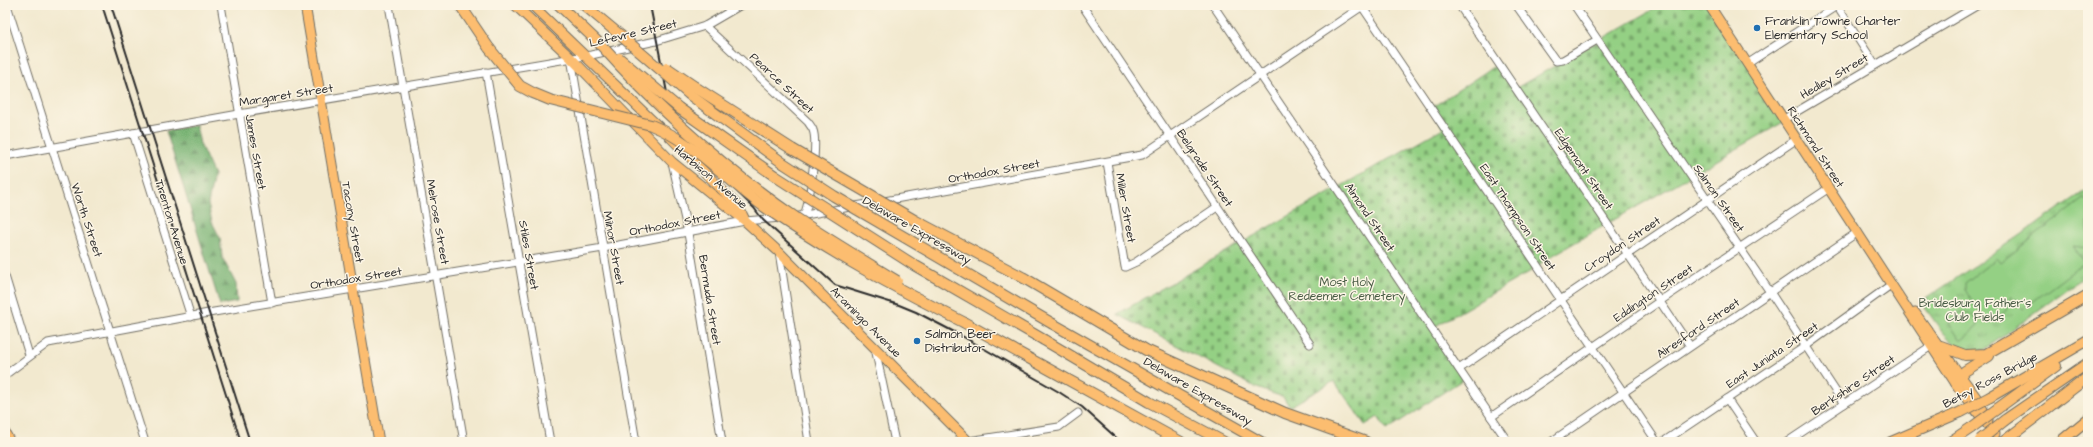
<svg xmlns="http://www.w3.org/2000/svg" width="2093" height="447" font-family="'Architects Daughter',sans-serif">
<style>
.forest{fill:url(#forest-firs);stroke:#516e4e}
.cemetery{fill:url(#cemetery-stones);stroke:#607e58}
.park{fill:url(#park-tufts);stroke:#607e58}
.pitch{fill:#94d084;stroke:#607e58}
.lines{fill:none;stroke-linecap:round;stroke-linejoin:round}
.minor-casing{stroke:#716e64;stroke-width:9}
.major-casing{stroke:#716e64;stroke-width:11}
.highway-casing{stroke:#716e64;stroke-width:12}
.minor{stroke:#fff;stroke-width:7}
.major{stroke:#fcbd6f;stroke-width:9}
.highway{stroke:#fcbd6f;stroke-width:10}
.rail{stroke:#2b2b2b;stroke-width:2}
.highway-bridge-casing{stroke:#716e64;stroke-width:12;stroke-linecap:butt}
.highway-bridge{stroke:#fcbd6f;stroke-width:10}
.poi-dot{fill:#1f6fb2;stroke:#fcf5e5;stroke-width:1.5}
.labels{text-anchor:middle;stroke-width:3;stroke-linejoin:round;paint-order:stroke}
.poi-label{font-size:12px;fill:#2b2b2b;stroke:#fcf5e5;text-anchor:start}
.street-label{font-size:12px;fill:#2b2b2b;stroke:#fcf5e5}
.park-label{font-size:12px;fill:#4a5d46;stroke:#fcf5e5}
</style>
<defs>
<pattern id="forest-firs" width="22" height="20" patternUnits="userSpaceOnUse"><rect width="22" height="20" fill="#77b272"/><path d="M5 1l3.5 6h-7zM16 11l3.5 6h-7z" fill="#62915e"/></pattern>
<pattern id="cemetery-stones" width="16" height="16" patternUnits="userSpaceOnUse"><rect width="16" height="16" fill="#94d084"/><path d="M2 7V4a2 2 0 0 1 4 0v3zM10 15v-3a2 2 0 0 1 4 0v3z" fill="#79a96c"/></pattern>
<pattern id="park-tufts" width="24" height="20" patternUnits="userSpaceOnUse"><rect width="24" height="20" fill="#94d084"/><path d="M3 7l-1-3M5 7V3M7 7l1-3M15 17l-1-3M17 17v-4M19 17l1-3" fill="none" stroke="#79a96c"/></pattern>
</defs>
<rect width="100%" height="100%" fill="#fcf5e5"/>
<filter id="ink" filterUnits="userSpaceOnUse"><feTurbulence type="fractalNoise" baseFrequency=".025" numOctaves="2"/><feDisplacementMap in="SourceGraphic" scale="8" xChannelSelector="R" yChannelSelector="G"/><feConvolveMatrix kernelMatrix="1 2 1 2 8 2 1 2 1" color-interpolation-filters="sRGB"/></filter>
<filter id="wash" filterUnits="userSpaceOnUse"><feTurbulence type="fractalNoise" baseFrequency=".012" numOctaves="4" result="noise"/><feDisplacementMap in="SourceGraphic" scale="16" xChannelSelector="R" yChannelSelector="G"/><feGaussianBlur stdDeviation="0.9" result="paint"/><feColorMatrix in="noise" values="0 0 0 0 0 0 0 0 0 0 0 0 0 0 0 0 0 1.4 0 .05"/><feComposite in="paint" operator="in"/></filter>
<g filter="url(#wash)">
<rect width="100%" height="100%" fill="#f2e9cf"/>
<!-- forest -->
<path class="forest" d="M 196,125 L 200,144 L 214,175 L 208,204 L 212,222 L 220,238 L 222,257 L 236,284 L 237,302 L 220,305 L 166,131 Z"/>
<!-- cemetery -->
<path class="cemetery" d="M 1661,5 L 1709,5 L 1785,121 L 1543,261 L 1538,267 L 1432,328 L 1465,378 L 1387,430 L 1378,417 L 1365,425 L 1334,381 L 1291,406 L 1288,404 L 1283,397 L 1257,388 L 1117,314 L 1443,128 L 1431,108 L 1499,63 L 1516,88 Z"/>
<!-- park -->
<path class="park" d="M 2088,189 L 2088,274 L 1984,350 L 1961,350 L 1961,348 C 1944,338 1933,318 1921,302 Z"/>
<!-- pitch -->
<g class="pitch">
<path d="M 2083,199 L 2088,202 L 2088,248 L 2072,246 L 2084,263 L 2023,309 L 2012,295 C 2009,308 2001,317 1988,323 L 1965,290 L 1965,283 L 1997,258 L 2001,262 Z"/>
<path d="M 1961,312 C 1970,312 1977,316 1978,326 L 1962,340 L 1960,340 L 1949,323 L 1955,315 Z"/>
</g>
</g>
<g filter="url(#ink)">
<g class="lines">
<!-- minor casing -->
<g class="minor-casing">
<g id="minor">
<path d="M 7,5 L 145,442"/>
<path d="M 221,5 L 272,303"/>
<path d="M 389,5 L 464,442"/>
<path d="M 1082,5 L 1310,344"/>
<path d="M 1213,5 L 1508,442"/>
<path d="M 1361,5 L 1657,442"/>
<path d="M 1459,5 L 1690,346"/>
<path d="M 1516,5 L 1556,61 L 1563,60 L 1597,40"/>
<path d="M 1574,5 L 1770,292 L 1844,404"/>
<path d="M 1837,6 L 1875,65"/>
<path d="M 705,26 L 808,122 C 809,124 812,127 813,130 C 818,142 810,205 803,217"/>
<path d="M 571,58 L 636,442"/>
<path d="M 1747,64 L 1838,5"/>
<path d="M 486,72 L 550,442"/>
<path d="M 1784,119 L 1978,5"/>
<path d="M 133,133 L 191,317"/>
<path d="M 5,156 L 239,114 L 591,55 L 656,41 L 705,26 L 741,5"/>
<path d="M 672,162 L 688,233 L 722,442"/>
<path d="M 1107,162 L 1125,267 L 1136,262 L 1217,207"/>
<path d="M 794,217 L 1142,155 L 1364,5"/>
<path d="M 779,252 L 809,442"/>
<path d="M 5,276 L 29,355"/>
<path d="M 875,348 L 895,442"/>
<path d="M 1459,369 L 1797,139"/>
<path d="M 5,375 L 48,343 L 214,312 L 603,248 L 745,221 L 781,218"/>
<path d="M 1727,399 L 1756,442"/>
<path d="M 1491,417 L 1660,301 L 1829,188"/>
<path d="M 962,442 L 1059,427 L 1078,413"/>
<path d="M 1551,442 L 1858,232"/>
<path d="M 1663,442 L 1806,346 L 1892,284"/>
<path d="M 1787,442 L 1931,346"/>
</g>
</g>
<!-- major casing -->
<g class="major-casing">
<g id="major">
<path d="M 305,5 L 379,442"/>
<path d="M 515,5 L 571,58 L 672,162 L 745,221 L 779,252 L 969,442"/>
<path d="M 532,5 L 660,128"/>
<path d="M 1709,5 L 1962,393 L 1995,434"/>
<path d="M 669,136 L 738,206 L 744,218"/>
<path d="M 1915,313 L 1978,400 L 1988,420"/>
<path d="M 5,433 L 10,442"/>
</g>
</g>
<!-- highway casing -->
<g class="highway-casing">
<g id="highway">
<path d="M 460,5 L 489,48"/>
<path d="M 559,5 L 600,44"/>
<path d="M 584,5 L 620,35"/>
<path d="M 695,87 L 792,149"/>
<path d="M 690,95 L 783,163"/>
<path d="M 680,109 L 775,176"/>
<path d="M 1024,278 L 1146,350 L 1285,413 L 1366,442"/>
<path d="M 965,323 L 1181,442"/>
<path d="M 1053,324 L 1261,442"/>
<path d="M 1044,340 L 1149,402 L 1224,442"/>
<path d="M 1941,346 L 1965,355 L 1986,354 L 2088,295"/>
<path d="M 1956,383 L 1965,371 L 1989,356"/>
<path d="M 1990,397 L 2088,340"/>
<path d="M 1997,409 L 2056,366"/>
<path d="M 2005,420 L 2088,363"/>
<path d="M 1891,442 L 1961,412"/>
<path d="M 1950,442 L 1971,428"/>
<path d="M 2003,442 L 2088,377"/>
<path d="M 2060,442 L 2088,419"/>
</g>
</g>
<!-- minor -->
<use href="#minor" class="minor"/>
<!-- major -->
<use href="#major" class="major"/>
<!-- highway -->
<use href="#highway" class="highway"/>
<!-- rail -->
<g class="rail">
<path d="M 102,5 L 241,442"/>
<path d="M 111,5 L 250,442"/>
<path d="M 650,5 L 668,98 L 682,130 L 700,156 L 754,208 L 763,220 L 835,285 L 899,305 L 916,312 L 962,336 L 1059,392 L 1082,407 L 1121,442"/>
</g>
<!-- highway-bridge casing -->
<g class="highway-bridge-casing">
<g id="highway-bridge">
<path d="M 620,35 L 690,95"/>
<path d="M 600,44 C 659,110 726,170 799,220 C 831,241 864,261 897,281"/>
<path d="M 489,48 L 520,86 L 533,93 L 550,100 L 651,125 C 696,143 727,181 766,208 C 829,252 896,288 965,323"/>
<path d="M 619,58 L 680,109"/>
<path d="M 667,68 L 695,87"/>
<path d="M 792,149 L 916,221 L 1024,278"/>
<path d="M 783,163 L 834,196 L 1053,324"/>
<path d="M 775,176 L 914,265 L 1044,340"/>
<path d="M 1961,412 L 1990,397"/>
<path d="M 1971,428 L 1997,409"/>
<path d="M 1980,440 L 2005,420"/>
</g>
</g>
<!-- highway-bridge -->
<use href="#highway-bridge" class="highway-bridge"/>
</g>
</g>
<!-- markers -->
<g class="poi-dot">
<circle cx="1757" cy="28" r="4"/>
<circle cx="917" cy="341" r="4"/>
</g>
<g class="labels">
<!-- poi labels -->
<g class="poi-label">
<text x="1765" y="25">Franklin Towne Charter<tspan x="1765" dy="14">Elementary School</tspan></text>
<text x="925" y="338">Salmon Beer<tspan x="925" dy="14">Distributor</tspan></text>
</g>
<!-- street labels -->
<g class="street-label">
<text transform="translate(633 33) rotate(-13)" y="4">Lefevre Street</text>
<text transform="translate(1834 76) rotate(-31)" y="4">Hedley Street</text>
<text transform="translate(782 83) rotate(43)" y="4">Pearce Street</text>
<text transform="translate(286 95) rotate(-9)" y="4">Margaret Street</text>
<text transform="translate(1816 147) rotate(57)" y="4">Richmond Street</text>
<text transform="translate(256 152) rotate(80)" y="4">James Street</text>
<text transform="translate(1205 168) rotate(56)" y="4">Belgrade Street</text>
<text transform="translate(1584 169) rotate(56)" y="4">Edgemont Street</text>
<text transform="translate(994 171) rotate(-10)" y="4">Orthodox Street</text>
<text transform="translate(711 177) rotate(40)" y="4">Harbison Avenue</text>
<text transform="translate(1719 198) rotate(55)" y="4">Salmon Street</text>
<text transform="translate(1126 208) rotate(80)" y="4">Miller Street</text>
<text transform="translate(1370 217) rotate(56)" y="4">Almond Street</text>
<text transform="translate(1518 217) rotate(56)" y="4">East Thompson Street</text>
<text transform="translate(87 220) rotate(72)" y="4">Worth Street</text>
<text transform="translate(172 222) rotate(73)" y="4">Trenton Avenue</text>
<text transform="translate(353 222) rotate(80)" y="4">Tacony Street</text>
<text transform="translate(438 222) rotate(80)" y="4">Melrose Street</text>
<text transform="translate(675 223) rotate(-11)" y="4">Orthodox Street</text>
<text transform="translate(917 230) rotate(30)" y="4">Delaware Expressway</text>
<text transform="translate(1622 244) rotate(-34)" y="4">Croydon Street</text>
<text transform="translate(614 248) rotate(80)" y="4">Milnor Street</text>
<text transform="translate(529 255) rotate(80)" y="4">Stiles Street</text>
<text transform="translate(356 278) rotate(-9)" y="4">Orthodox Street</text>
<text transform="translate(1653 293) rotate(-34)" y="4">Eddington Street</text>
<text transform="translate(710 300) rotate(81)" y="4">Bermuda Street</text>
<text transform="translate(866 322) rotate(45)" y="4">Aramingo Avenue</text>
<text transform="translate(1698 328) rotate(-34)" y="4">Alresford Street</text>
<text transform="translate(1772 355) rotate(-34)" y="4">East Juniata Street</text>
<text transform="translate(1990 380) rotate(-28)" y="4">Betsy Ross Bridge</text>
<text transform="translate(1853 385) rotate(-34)" y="4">Berkshire Street</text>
<text transform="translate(1198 391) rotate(30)" y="4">Delaware Expressway</text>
</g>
<!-- park labels -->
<g class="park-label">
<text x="1347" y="286">Most Holy<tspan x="1347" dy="14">Redeemer Cemetery</tspan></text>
<text x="1975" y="307">Bridesburg Father's<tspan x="1975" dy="14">Club Fields</tspan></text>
</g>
</g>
<!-- margin -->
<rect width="2093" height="447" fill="none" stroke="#fcf5e5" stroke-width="20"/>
</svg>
